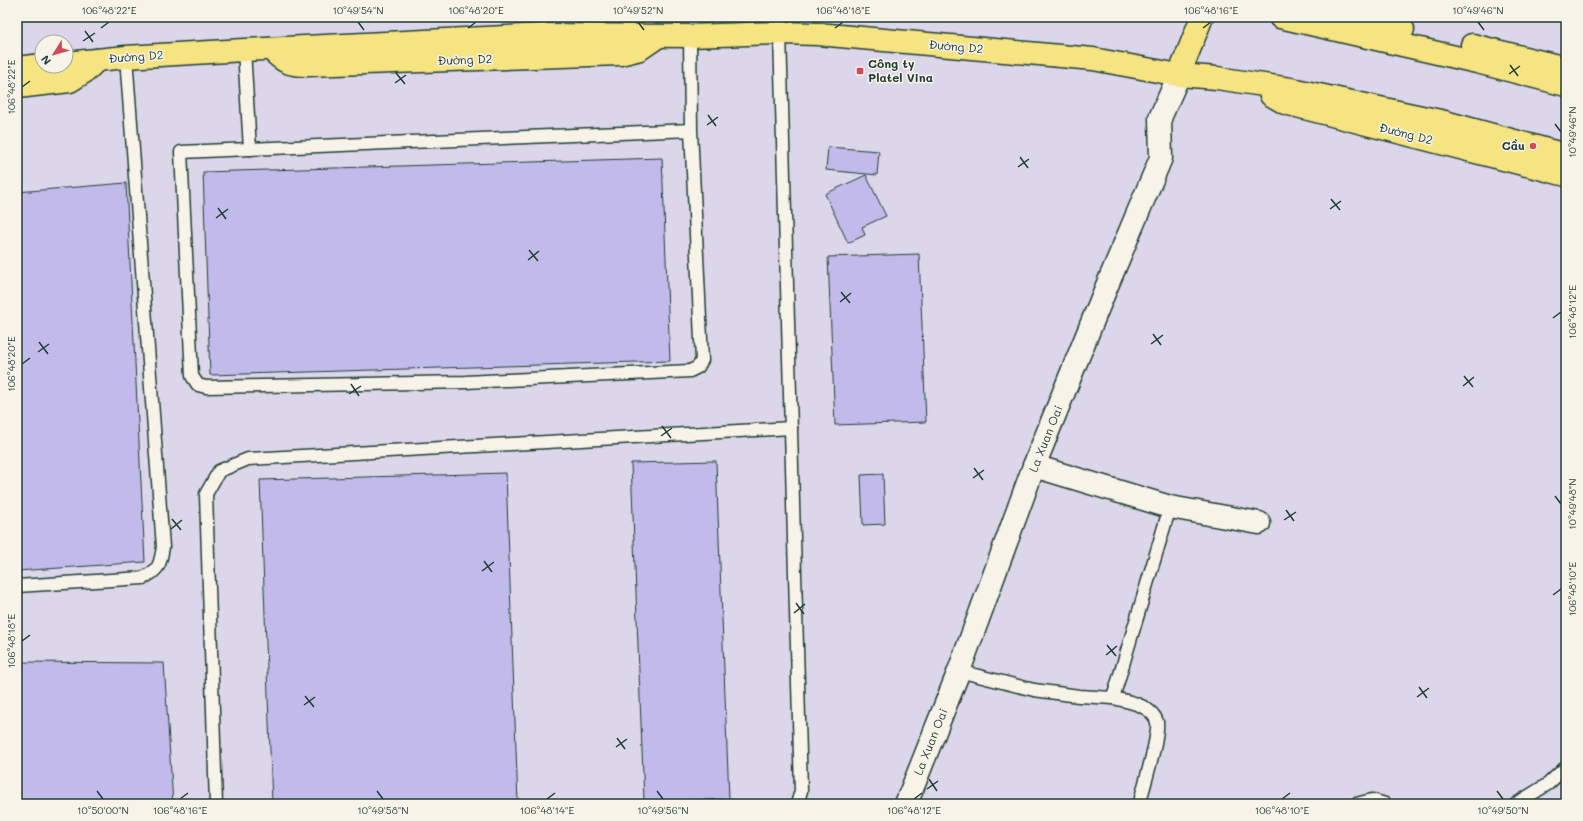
<svg xmlns="http://www.w3.org/2000/svg" width="1583" height="821" font-family="Mali,sans-serif">
<style>
.built{fill:#dcd6ea;fill-rule:evenodd}
.building{fill:#c3baec;stroke:#1f3d34}
.lines{fill:none;stroke-linecap:round;stroke-linejoin:round}
.lane-casing{stroke:#1f3d34;stroke-width:15}
.street-casing{stroke:#1f3d34;stroke-width:25}
.secondary-casing{stroke:#1f3d34;stroke-width:25}
.primary-casing{stroke:#1f3d34;stroke-width:25}
.lane{stroke:#f7f3e8;stroke-width:12}
.street{stroke:#f7f3e8;stroke-width:22}
.secondary{stroke:#f7f3e8;stroke-width:22}
.primary{stroke:#f6e381;stroke-width:22}
.ticks{fill:none;stroke:#1f3d34;stroke-width:1.5}
.poi-dot{fill:#d1495b;stroke:#f7f3e8;stroke-width:1.5}
.labels{text-anchor:middle;stroke-width:3;stroke-linejoin:round;paint-order:stroke}
.street-label{font-size:12px;fill:#1f3d34;stroke:#f7f3e8}
.poi-label{font-size:12px;font-weight:bold;fill:#1f3d34;stroke:#f7f3e8;text-anchor:start}
.neatline{fill:none;stroke:#1f3d34;stroke-width:1.5}
.ticks-label{font-size:10px;text-anchor:middle;fill:#1f3d34}
</style>
<rect width="100%" height="100%" fill="#e7e2e9"/>
<filter id="ink" filterUnits="userSpaceOnUse"><feTurbulence type="fractalNoise" baseFrequency=".025" numOctaves="2"/><feDisplacementMap in="SourceGraphic" scale="8" xChannelSelector="R" yChannelSelector="G"/><feConvolveMatrix kernelMatrix="1 2 1 2 8 2 1 2 1" color-interpolation-filters="sRGB"/></filter>
<g filter="url(#ink)">
<!-- built -->
<path class="built" d="M 17,17 L 1566,17 L 1566,804 L 17,804 ZM 42,42 L 66,42 L 66,66 L 42,66 Z"/>
<!-- building -->
<g class="building">
<path d="M 828,147 L 879,151 L 877,175 L 826,170 Z"/>
<path d="M 662,158 L 670,361 L 210,375 L 203,172 Z"/>
<path d="M 866,175 L 886,216 L 862,227 L 865,235 L 848,243 L 825,194 Z"/>
<path d="M 126,183 L 145,562 L 17,571 L 17,192 Z"/>
<path d="M 919,254 L 926,422 L 835,425 L 828,257 Z"/>
<path d="M 716,461 L 729,799 L 644,802 L 631,463 Z"/>
<path d="M 506,473 L 518,804 L 272,804 L 260,480 Z"/>
<path d="M 883,474 L 885,524 L 863,525 L 861,475 Z"/>
<path d="M 17,662 L 164,663 L 173,804 L 17,804 Z"/>
</g>
<g class="lines">
<!-- lane casing -->
<g class="lane-casing">
<g id="lane">
<path d="M 780,33 L 801,791 L 797,804"/>
<path d="M 690,36 L 691,130 L 702,360 L 698,367 L 690,371 L 466,382 L 206,387 L 198,385 L 192,376 L 181,152 L 691,130"/>
<path d="M 244,50 L 250,149"/>
<path d="M 17,586 L 143,578 C 160,570 160,564 163,547 L 126,57"/>
<path d="M 959,671 L 1034,690 L 1079,696 L 1113,698"/>
<path d="M 216,804 L 206,494 L 219,471 L 248,459 L 791,428"/>
<path d="M 1141,804 L 1141,798 C 1145,782 1159,737 1157,722 C 1156,718 1152,713 1148,710 C 1138,702 1125,701 1113,698 L 1170,507"/>
<path d="M 1356,804 L 1372,800 L 1385,804"/>
<path d="M 1516,804 L 1548,784 L 1566,767"/>
</g>
</g>
<!-- street casing -->
<g class="street-casing">
<path id="street" d="M 1034,466 L 1170,507 L 1259,523"/>
</g>
<!-- secondary casing -->
<g class="secondary-casing">
<path id="secondary" d="M 906,804 L 959,671 L 1034,466 L 1106,288 L 1161,158 L 1160,118 L 1179,75"/>
</g>
<!-- primary casing -->
<g class="primary-casing">
<g id="primary">
<path d="M 1280,17 L 1477,62 L 1566,85"/>
<path d="M 1350,17 L 1403,29"/>
<path d="M 1472,45 L 1566,68"/>
<path d="M 271,49 C 283,62 289,65 307,65 L 620,54 L 640,49 L 659,36"/>
<path d="M 66,63 L 126,57 L 244,50 L 543,35 L 690,36 L 780,33 L 818,34 L 1093,59 L 1179,75 L 1217,78 L 1250,83 L 1291,89 L 1445,122 L 1566,155"/>
<path d="M 17,68 L 42,65"/>
<path d="M 1179,75 L 1202,17"/>
<path d="M 17,87 L 70,81 L 86,71 L 97,60"/>
<path d="M 1271,95 L 1285,103 L 1566,175"/>
</g>
</g>
<!-- lane -->
<use href="#lane" class="lane"/>
<!-- street -->
<use href="#street" class="street"/>
<!-- secondary -->
<use href="#secondary" class="secondary"/>
<!-- primary -->
<use href="#primary" class="primary"/>
</g>
</g>
<!-- ticks -->
<path class="ticks" d="M 358,22 L 364,30M 638,22 L 644,30M 1478,22 L 1484,30M 101,28 L 109,22M 468,28 L 476,22M 835,28 L 843,22M 1203,28 L 1211,22M 85,31 L 93,42M 83,41 L 95,33M 1510,65 L 1518,76M 396,73 L 405,84M 1509,74 L 1520,66M 395,83 L 406,75M 22,87 L 30,81M 708,115 L 716,126M 1555,124 L 1561,132M 707,125 L 718,117M 1020,157 L 1028,168M 1018,167 L 1029,159M 1331,199 L 1340,210M 218,208 L 226,219M 1330,209 L 1341,201M 216,218 L 228,209M 529,250 L 538,261M 528,260 L 539,251M 841,292 L 850,303M 840,302 L 851,293M 1553,318 L 1561,312M 1153,334 L 1161,345M 39,342 L 48,354M 1151,344 L 1163,335M 38,352 L 49,344M 22,364 L 30,358M 1464,376 L 1473,387M 351,384 L 359,396M 1463,386 L 1474,377M 349,394 L 361,386M 662,426 L 671,438M 661,436 L 672,428M 974,468 L 983,480M 973,478 L 984,470M 1555,496 L 1561,504M 1286,510 L 1294,521M 172,519 L 181,530M 1284,520 L 1296,512M 171,529 L 182,520M 484,561 L 492,572M 482,571 L 494,562M 1553,595 L 1561,589M 796,603 L 804,614M 794,613 L 805,604M 22,641 L 30,635M 1107,645 L 1116,656M 1106,655 L 1117,646M 1419,687 L 1427,698M 305,696 L 314,707M 1417,697 L 1429,688M 304,705 L 315,697M 617,738 L 625,749M 616,747 L 627,739M 929,779 L 937,791M 927,789 L 938,781M 97,791 L 103,799M 377,791 L 383,799M 657,791 L 663,799M 1497,791 L 1503,799M 180,799 L 188,793M 547,799 L 555,793M 914,799 L 922,793M 1282,799 L 1290,793"/>
<!-- markers -->
<g class="poi-dot">
<rect x="856" y="67" width="8" height="8" rx="2"/>
<circle cx="1533" cy="146" r="4"/>
</g>
<g class="labels">
<!-- street labels -->
<g class="street-label">
<text transform="translate(956 47) rotate(5)" y="4">Đường D2</text>
<text transform="translate(136 57) rotate(-4)" y="4">Đường D2</text>
<text transform="translate(465 60) rotate(-2)" y="4">Đường D2</text>
<text transform="translate(1406 134) rotate(14)" y="4">Đường D2</text>
<text transform="translate(1046 439) rotate(-68)" y="4">La Xuan Oai</text>
<text transform="translate(931 742) rotate(-68)" y="4">La Xuan Oai</text>
</g>
<!-- poi labels -->
<g class="poi-label">
<text x="868" y="68">Công ty<tspan x="868" dy="14">Platel Vina</tspan></text>
<text x="1525" y="150" text-anchor="end">Cầu</text>
</g>
</g>
<!-- margin -->
<rect width="1583" height="821" fill="none" stroke="#f7f3e8" stroke-width="44"/>
<!-- north arrow -->
<g transform="translate(54 54) rotate(233)"><circle r="19" fill="#f7f3e8" stroke="#a1aaa0"/>
<path d="M0-3L7 15L0 10L-7 15Z" fill="#d1495b"/>
<text y="-6" font-size="11" font-weight="bold" text-anchor="middle" fill="#1f3d34">N</text>
</g>
<rect x="22" y="22" width="1539" height="777" class="neatline"/>
<g class="ticks-label">
<text x="109" y="14">106°48'22"E</text>
<text x="358" y="14">10°49'54"N</text>
<text x="476" y="14">106°48'20"E</text>
<text x="638" y="14">10°49'52"N</text>
<text x="843" y="14">106°48'18"E</text>
<text x="1211" y="14">106°48'16"E</text>
<text x="1478" y="14">10°49'46"N</text>
<text transform="translate(11 87) rotate(-90)" y="4">106°48'22"E</text>
<text transform="translate(1572 132) rotate(-90)" y="4">10°49'46"N</text>
<text transform="translate(1572 312) rotate(-90)" y="4">106°48'12"E</text>
<text transform="translate(11 364) rotate(-90)" y="4">106°48'20"E</text>
<text transform="translate(1572 504) rotate(-90)" y="4">10°49'48"N</text>
<text transform="translate(1572 589) rotate(-90)" y="4">106°48'10"E</text>
<text transform="translate(11 641) rotate(-90)" y="4">106°48'18"E</text>
<text x="103" y="814">10°50'00"N</text>
<text x="180" y="814">106°48'16"E</text>
<text x="383" y="814">10°49'58"N</text>
<text x="547" y="814">106°48'14"E</text>
<text x="663" y="814">10°49'56"N</text>
<text x="914" y="814">106°48'12"E</text>
<text x="1282" y="814">106°48'10"E</text>
<text x="1503" y="814">10°49'50"N</text>
</g>
</svg>
